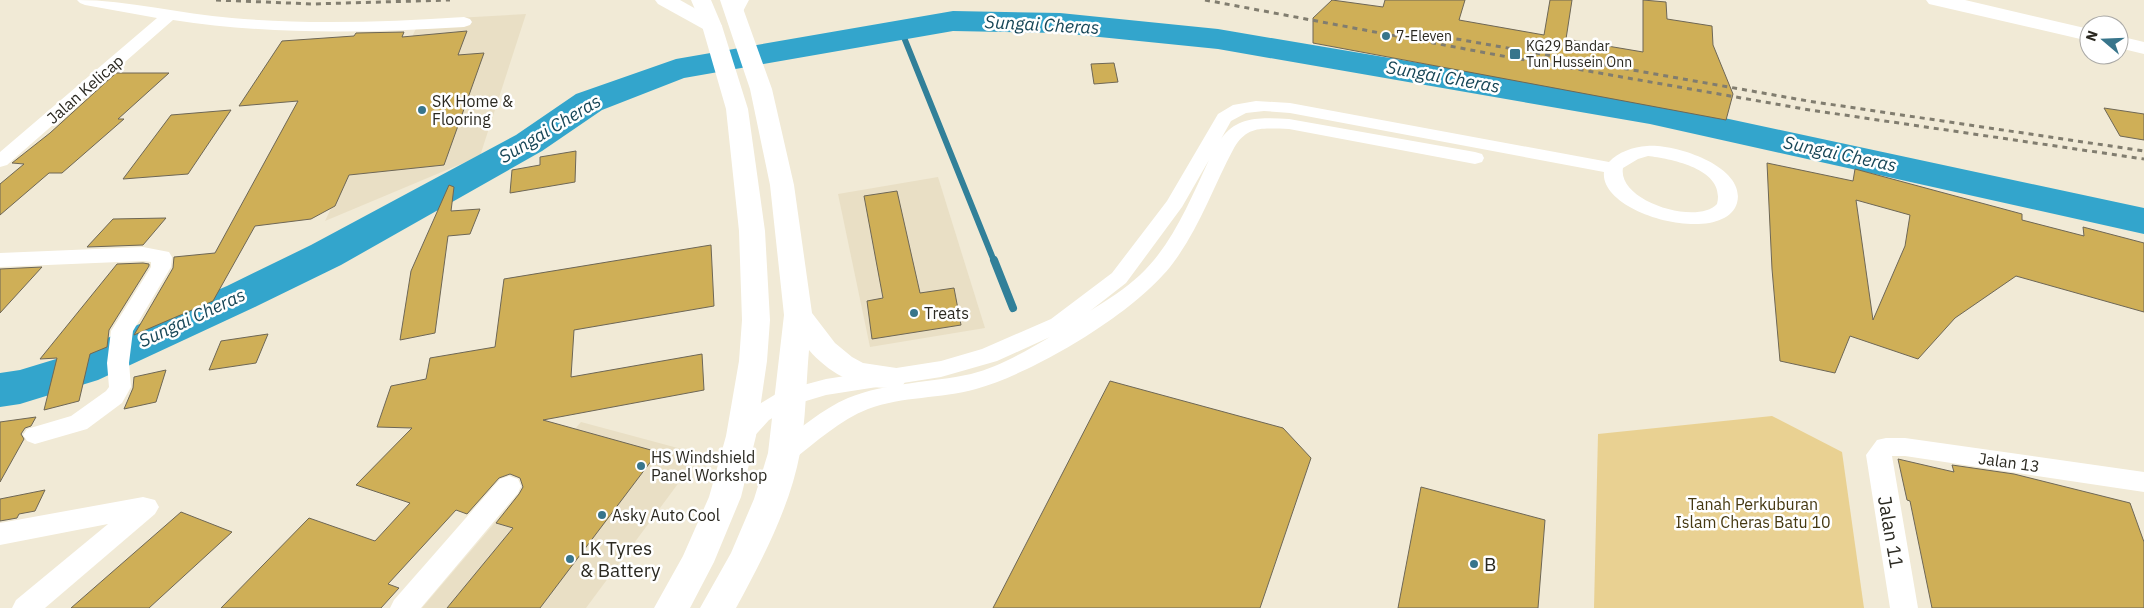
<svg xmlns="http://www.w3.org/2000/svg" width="2144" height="608" font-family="'IBM Plex Sans',sans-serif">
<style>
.built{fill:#e9dfc5}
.green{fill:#e9d192}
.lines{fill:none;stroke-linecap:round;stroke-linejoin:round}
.stream-far1{stroke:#318099;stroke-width:6}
.stream{stroke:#318099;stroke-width:8}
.river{fill:#33a5cc;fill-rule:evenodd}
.building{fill:#cfaf57;stroke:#6e6756;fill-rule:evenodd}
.minor{fill:#fff;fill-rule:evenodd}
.secondary{fill:#fff;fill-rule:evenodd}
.motorway{fill:#fff;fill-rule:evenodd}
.rail{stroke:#817d6f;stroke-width:3;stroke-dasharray:5 5;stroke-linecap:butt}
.poi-dot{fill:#38758b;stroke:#fff;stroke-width:2}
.labels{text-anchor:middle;stroke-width:5;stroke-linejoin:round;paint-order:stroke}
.far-poi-label{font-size:14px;fill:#2b2921;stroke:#fff;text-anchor:start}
.street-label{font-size:16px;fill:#2b2921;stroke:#fff}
.poi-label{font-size:16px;fill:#2b2921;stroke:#fff;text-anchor:start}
.park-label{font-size:16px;fill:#453811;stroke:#fff}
.water-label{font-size:18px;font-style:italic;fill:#174657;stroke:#fff}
.near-street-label{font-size:19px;fill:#2b2921;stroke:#fff}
.near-poi-label{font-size:19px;fill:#2b2921;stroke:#fff;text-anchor:start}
</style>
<rect width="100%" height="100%" fill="#f1ead6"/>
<!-- built -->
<g class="built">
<path d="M 526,14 L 480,156 L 325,221 L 420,20 Z"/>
<path d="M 938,177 L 985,328 L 870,347 L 838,194 Z"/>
<path d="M 581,422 L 700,454 L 586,608 L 422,608 Z"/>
</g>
<!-- green -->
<path class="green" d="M 1772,416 L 1842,452 L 1864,608 L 1594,608 L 1598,434 Z"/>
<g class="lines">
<!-- stream-far1 -->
<path class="stream-far1" d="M 901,30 L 994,261"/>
<!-- stream -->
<path class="stream" d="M 994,260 L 1013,308"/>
<!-- river -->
<path class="river" d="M 953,11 L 1060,13 L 1218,29 L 1650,102 L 2144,208 L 2144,234 L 1650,124 L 1218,49 L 1060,33 L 953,31 L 684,78 L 602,110 L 542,151 L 341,265 L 257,306 L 98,380 L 20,404 L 0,407 L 0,373 L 20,370 L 66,356 L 227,286 L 311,245 L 516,135 L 576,94 L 676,59 Z"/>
</g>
<!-- building -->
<g class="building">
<path d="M 1332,0 L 1383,7 L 1385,0 L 1465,0 L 1459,20 L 1544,35 L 1550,0 L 1572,0 L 1566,39 L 1643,52 L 1643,0 L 1666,2 L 1667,19 L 1712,26 L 1713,45 L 1733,94 L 1726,120 L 1313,43 L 1313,18 Z"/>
<path d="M 467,31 L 458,55 L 484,53 L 444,165 L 349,175 L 335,206 L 311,219 L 255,226 L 213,301 L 134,335 L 173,268 L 174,257 L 215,253 L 298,101 L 239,106 L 282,41 L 354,36 L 356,33 L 404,32 L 402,37 Z"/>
<path d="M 1114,63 L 1118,82 L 1094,84 L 1091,64 Z"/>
<path d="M 116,73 L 169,73 L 118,119 L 124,119 L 62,173 L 49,173 L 0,215 L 0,184 L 24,164 L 12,163 L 50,133 Z"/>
<path d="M 2104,108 L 2144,114 L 2144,140 L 2120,136 Z"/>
<path d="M 231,110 L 188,174 L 123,179 L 171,115 Z"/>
<path d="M 576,151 L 575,182 L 510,193 L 512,170 L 540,165 L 540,157 Z"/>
<path d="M 1767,163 L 1853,181 L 1855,169 L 2022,214 L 2022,220 L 2084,236 L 2083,227 L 2144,243 L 2144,312 L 2016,276 L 1955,318 L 1918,359 L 1850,336 L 1835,373 L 1780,361 L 1772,269 ZM 1856,200 L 1910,215 L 1905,246 L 1873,320 Z"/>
<path d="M 449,185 L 454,187 L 451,211 L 480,209 L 470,234 L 448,236 L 435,333 L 400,340 L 411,271 Z"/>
<path d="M 897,191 L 920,293 L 954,288 L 961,325 L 872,339 L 867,301 L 883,298 L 864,196 Z"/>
<path d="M 166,218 L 143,245 L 87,247 L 113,219 Z"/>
<path d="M 711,245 L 714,306 L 574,330 L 571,377 L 702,354 L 704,390 L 543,420 L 658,452 L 540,608 L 447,608 L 513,528 L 496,523 L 519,494 L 523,487 L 520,478 L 510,474 L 499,478 L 467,514 L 456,510 L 388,584 L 399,588 L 381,608 L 221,608 L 309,518 L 375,541 L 410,503 L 356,485 L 412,428 L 377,427 L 391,386 L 426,379 L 430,358 L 495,347 L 504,279 Z"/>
<path d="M 143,263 L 149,264 L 149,266 L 109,330 L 107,347 L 90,354 L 79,401 L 44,410 L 57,358 L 40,359 L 117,264 Z"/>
<path d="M 42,267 L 0,313 L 0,269 Z"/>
<path d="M 268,334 L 256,363 L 209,370 L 221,341 Z"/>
<path d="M 166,370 L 156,402 L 124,409 L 133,388 L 134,377 Z"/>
<path d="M 1110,381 L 1283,428 L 1311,458 L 1260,608 L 993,608 Z"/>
<path d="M 36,417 L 31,426 L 25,428 L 21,434 L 24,439 L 0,482 L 0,422 Z"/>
<path d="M 1898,459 L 1954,472 L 1952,465 L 2014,474 L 2130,503 L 2144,542 L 2144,608 L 1932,608 L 1910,501 L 1907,500 Z"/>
<path d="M 1421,487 L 1545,520 L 1538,608 L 1398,608 Z"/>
<path d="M 45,490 L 35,511 L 19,514 L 17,518 L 0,521 L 0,499 Z"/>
<path d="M 181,512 L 232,532 L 149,608 L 71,608 Z"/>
</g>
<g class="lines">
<!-- minor -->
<g class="minor">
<path d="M 77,0 C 129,0 180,14 232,18 C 309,25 387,22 464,17 L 470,19 L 472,22 L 470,25 L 464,27 C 367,33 270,35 173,20 L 7,165 L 0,167 L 0,152 L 157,18 L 85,5 L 80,3 Z"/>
<path d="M 1256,101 L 1290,103 L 1609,162 C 1618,152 1633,147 1647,146 C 1673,143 1747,166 1737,203 C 1724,247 1599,215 1604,172 L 1290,113 L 1264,111 L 1246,113 L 1231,121 L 1221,139 C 1238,115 1262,118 1289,119 L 1475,152 L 1482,154 L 1484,158 L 1482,162 L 1475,164 L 1289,129 C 1265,129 1248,124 1234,148 C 1214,185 1201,224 1176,259 C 1141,310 1036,372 976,389 C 940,399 903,396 868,409 C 840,420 816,442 793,460 L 784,462 L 775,460 L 772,453 L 775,446 C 799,430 822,409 848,398 C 888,382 930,383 971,374 C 999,367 1026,351 1050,337 L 997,361 L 941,377 L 826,395 L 796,404 L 769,420 L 749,442 L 741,445 L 733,442 L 729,436 L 753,408 L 781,391 L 826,379 L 941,361 L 982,349 L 1051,319 L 1112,273 L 1167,201 L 1218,114 L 1233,105 ZM 1648,156 C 1672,159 1726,169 1717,204 C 1697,226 1617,201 1623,168 L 1638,159 ZM 1209,160 C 1190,200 1173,244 1140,275 C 1125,289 1107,300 1090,311 L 1126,283 L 1182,207 Z"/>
<path d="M 143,247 L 169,252 L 172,257 L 171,267 L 133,331 L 129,363 L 131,387 L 122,403 L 87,429 L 35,444 L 27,441 L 23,435 L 27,429 L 71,416 L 106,391 L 109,387 L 107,363 L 111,331 L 151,267 L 151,262 L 143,261 L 0,267 L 0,253 Z"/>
<path d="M 1886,438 L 1905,438 L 2144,472 L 2144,492 L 1905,456 L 1892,456 L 1918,608 L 1890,608 L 1866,455 L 1877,440 Z"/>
<path d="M 509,476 L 518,479 L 521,486 L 518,493 L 421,608 L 390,608 L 394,600 L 500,479 Z"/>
<path d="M 143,497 L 155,500 L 159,507 L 155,514 L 45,608 L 12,608 L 16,600 L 108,524 L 0,545 L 0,523 Z"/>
</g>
<!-- secondary -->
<g class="secondary">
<path d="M 691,0 L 711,0 L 722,26 L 748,109 L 765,231 L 770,320 L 767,361 L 756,436 L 741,497 L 714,562 L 690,608 L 654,608 L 683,556 L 709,497 L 726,436 L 739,361 L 742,320 L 739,231 L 726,109 L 702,26 Z"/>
<path d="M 720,0 L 740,0 L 772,89 L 794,185 L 812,313 L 835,343 L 852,357 L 863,363 L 903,369 L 908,377 L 903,385 C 869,395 831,376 809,350 C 806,384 806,419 800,453 C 790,507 762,560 736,608 L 700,608 L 731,553 L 754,499 L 768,453 L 784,315 L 770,185 L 750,89 Z"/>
</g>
<!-- motorway -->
<g class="motorway">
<path d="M 655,0 L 680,0 L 719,22 L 722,26 L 719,30 L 712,32 L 705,30 L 658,4 Z"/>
<path d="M 729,0 L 749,0 L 741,15 L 734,17 L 727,15 L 724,11 Z"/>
<path d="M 1926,0 L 1965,0 L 2089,29 L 2089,41 L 1929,4 Z"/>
<path d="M 2119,36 L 2144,42 L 2144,54 L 2119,48 Z"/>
</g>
<!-- rail -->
<g class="rail">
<path d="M 216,0 L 312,4 L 450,0"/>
<path d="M 1205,0 L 1508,57 L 1810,110 L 2144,159"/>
<path d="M 1417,32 L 1808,101 L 2144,151"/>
</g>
</g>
<!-- markers -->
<g class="poi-dot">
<circle cx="1386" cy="36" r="5"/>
<rect x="1509" y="48" width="12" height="12" rx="2.5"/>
<circle cx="422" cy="110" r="5"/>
<circle cx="914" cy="313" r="5"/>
<circle cx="641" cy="466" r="5"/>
<circle cx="602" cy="515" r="5"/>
<circle cx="570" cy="559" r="5"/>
<circle cx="1474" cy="564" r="5"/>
</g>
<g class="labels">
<!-- far-poi labels -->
<g class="far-poi-label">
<text x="1396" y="41">7-Eleven</text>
<text x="1526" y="51">KG29 Bandar<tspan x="1526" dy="16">Tun Hussein Onn</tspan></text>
</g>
<!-- street labels -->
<g class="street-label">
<text transform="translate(85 89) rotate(-41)" y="6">Jalan Kelicap</text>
<text transform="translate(2009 462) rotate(8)" y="6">Jalan 13</text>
</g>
<!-- poi labels -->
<g class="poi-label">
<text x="432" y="107">SK Home &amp;<tspan x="432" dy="18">Flooring</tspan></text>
<text x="924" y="319">Treats</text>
<text x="651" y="463">HS Windshield<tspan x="651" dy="18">Panel Workshop</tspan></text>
<text x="612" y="521">Asky Auto Cool</text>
</g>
<!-- park labels -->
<g class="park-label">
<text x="1753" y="510">Tanah Perkuburan<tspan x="1753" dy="18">Islam Cheras Batu 10</tspan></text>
</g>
<!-- water labels -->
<g class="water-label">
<text transform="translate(1042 25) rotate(3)" y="6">Sungai Cheras</text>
<text transform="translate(1443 77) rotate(10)" y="6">Sungai Cheras</text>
<text transform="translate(550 129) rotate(-31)" y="6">Sungai Cheras</text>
<text transform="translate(1840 154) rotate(12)" y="6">Sungai Cheras</text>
<text transform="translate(192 318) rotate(-25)" y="6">Sungai Cheras</text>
</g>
<!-- near-street labels -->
<g class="near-street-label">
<text transform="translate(1891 532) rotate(80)" y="7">Jalan 11</text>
</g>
<!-- near-poi labels -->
<g class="near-poi-label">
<text x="580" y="555">LK Tyres<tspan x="580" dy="22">&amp; Battery</tspan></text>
<text x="1484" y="571">B</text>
</g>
</g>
<!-- north arrow -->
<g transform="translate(2104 40) rotate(289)"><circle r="24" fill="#ffffff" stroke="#aaa9a6"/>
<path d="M0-4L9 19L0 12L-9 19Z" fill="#38758b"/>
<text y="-8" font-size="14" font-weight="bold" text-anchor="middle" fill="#2b2921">N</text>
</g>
</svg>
